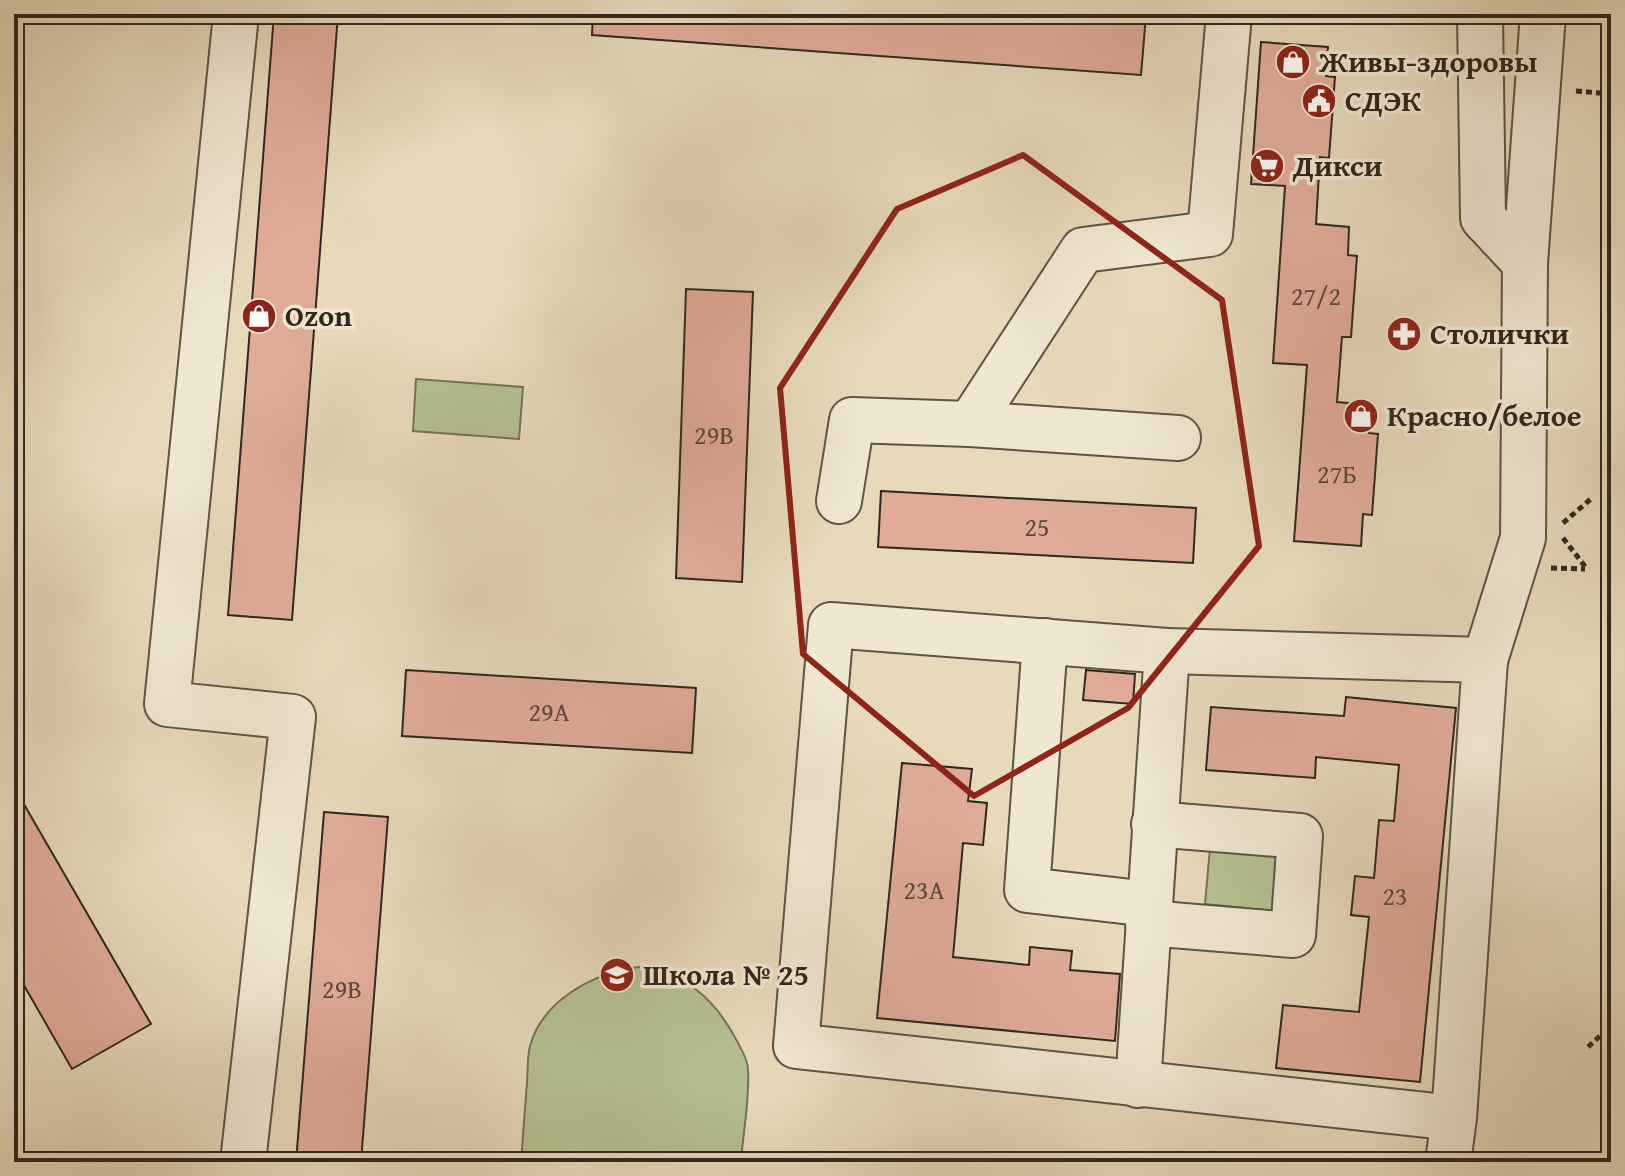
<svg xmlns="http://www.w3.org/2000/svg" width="1625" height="1176" font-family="'Gentium Book Plus',serif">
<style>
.green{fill:#b6c090;stroke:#737457;stroke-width:2}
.building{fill:#e0ac98;stroke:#30271e;stroke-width:2}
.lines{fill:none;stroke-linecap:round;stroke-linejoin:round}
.minor-casing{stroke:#5e5445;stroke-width:48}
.path{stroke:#30271e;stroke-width:5;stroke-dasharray:6 4;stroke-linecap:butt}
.minor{stroke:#efe7d2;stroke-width:44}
.marked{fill:none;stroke:#8f2418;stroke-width:6;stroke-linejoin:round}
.labels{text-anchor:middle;stroke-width:7;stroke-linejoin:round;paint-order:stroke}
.number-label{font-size:26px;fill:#5c483c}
.poi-label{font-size:30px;font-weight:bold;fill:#30271e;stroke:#efe7d2;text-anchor:start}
</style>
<rect width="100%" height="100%" fill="#e7daba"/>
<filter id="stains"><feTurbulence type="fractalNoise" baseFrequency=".0025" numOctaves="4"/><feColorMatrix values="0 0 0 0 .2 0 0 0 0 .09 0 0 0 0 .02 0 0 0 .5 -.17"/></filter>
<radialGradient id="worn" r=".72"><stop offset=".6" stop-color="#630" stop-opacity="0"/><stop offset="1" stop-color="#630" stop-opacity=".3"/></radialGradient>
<!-- green -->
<g class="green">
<path d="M 416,379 L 523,387 L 519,439 L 413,431 Z"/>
<path d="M 1210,848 L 1280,855 L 1275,911 L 1205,904 Z"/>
<path d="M 638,967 C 686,973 715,999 737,1041 C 741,1049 748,1060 748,1069 C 750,1099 743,1132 741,1162 L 521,1162 C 523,1135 525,1109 527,1082 C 528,1071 527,1057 530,1046 C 543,999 595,973 638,967 Z"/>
</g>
<!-- building -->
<g class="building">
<path d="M 274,14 L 338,14 L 292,620 L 228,615 Z"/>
<path d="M 593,14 L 1129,14 L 1146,15 L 1141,75 L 592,35 Z"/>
<path d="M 1261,42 L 1328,47 L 1326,76 L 1335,77 L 1329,158 L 1320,157 L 1316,224 L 1349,227 L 1348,255 L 1357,256 L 1351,337 L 1342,337 L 1337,402 L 1371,405 L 1369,433 L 1378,434 L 1372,515 L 1363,514 L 1361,546 L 1294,541 L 1307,365 L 1273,363 L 1285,186 L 1251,184 Z"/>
<path d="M 686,289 L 753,292 L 742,582 L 676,578 Z"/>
<path d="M 881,491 L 1196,508 L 1193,563 L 878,547 Z"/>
<path d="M 406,670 L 696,688 L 692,753 L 402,736 Z"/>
<path d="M 1086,670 L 1135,674 L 1133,704 L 1083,700 Z"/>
<path d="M 1346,697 L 1456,708 L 1420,1082 L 1276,1068 L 1283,1005 L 1359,1012 L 1369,917 L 1351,915 L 1355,876 L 1374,878 L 1379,820 L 1394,821 L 1399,765 L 1316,757 L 1315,778 L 1206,770 L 1211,707 L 1344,716 Z"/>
<path d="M 902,763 L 972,769 L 968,801 L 987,803 L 983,845 L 963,843 L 953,957 L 1029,965 L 1030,947 L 1072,951 L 1070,970 L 1120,974 L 1115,1041 L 877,1018 Z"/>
<path d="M 14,787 L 151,1024 L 72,1069 L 14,968 Z"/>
<path d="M 324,812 L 388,817 L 361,1162 L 296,1162 Z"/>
</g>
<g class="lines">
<!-- minor casing -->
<g class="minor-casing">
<g id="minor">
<path d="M 236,14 L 167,704 L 293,717 L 243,1162"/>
<path d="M 1480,14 L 1483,218 L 1525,263 L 1523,538 L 1485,660"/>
<path d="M 1525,263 L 1543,14"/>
<path d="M 1178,438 L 970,424 L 1083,250 L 1210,234 L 1229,14"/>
<path d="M 839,501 L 852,420 L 970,424"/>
<path d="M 1045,641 L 1027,890 L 1149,904"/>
<path d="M 1148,923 L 1293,935 L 1300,836 L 1154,824"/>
<path d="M 1138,1085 L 1167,651"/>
<path d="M 1448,1162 L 1454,1118 L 1485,660 L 1167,651 L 831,625 L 796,1046 L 1454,1118"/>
</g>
</g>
<!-- path -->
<g class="path">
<path d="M 1576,91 L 1611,94"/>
<path d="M 1563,523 L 1592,498"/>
<path d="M 1563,538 L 1587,569"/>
<path d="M 1551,568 L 1585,569"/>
<path d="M 1588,1047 L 1611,1026"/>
</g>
<!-- minor -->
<use href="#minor" class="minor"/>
</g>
<!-- marked area -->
<path class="marked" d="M 1023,155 L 1222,300 L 1259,546 L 1128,708 L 974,796 L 803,654 L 780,388 L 897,209 Z"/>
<!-- icons -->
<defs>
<g id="shop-disc" transform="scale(1.8)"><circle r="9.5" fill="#8f2418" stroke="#efe7d2"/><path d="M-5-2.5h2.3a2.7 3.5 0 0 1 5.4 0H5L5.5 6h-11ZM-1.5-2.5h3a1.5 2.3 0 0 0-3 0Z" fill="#fff"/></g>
<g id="civic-disc" transform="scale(1.8)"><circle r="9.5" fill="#8f2418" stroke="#efe7d2"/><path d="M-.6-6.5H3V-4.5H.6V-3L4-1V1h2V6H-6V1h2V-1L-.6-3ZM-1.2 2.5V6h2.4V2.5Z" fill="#fff"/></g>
<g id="supermarket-disc" transform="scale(1.8)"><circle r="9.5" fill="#8f2418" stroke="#efe7d2"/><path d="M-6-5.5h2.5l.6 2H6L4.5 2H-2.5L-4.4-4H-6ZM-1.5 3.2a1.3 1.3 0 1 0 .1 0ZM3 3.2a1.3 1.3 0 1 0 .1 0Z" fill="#fff"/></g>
<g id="pharmacy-disc" transform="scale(1.8)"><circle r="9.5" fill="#8f2418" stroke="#efe7d2"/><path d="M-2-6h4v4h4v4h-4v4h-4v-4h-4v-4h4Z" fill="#fff"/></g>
<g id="school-disc" transform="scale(1.8)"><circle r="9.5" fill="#8f2418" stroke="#efe7d2"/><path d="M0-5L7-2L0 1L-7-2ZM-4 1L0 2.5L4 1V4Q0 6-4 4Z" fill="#fff"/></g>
</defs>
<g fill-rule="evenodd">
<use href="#shop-disc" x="1293" y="62"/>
<use href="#civic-disc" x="1319" y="101"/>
<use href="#supermarket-disc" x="1267" y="166"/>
<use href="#shop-disc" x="259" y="316"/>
<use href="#pharmacy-disc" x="1404" y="334"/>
<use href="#shop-disc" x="1361" y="416"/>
<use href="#school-disc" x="617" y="975"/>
</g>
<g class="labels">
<!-- number labels -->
<g class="number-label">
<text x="1316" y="305">27/2</text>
<text x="714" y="444">29В</text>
<text x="1337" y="483">27Б</text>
<text x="1037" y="536">25</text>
<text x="549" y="721">29А</text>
<text x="924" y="899">23А</text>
<text x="1395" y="905">23</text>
<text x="342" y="998">29В</text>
</g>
<!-- poi labels -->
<g class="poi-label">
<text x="1319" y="72">Живы-здоровы</text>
<text x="1345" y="111">СДЭК</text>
<text x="1293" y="176">Дикси</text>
<text x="285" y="326">Ozon</text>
<text x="1430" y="344">Столички</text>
<text x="1387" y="426">Красно/белое</text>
<text x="643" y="985">Школа № 25</text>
</g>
</g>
<!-- margin -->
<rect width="1625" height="1176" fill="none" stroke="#e7daba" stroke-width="48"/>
<rect x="16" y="16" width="1593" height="1144" fill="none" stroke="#30271e" stroke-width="4"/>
<rect x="24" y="24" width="1577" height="1128" fill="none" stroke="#30271e" stroke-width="2"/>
<rect width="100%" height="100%" filter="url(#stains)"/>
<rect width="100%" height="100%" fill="url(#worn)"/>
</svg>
